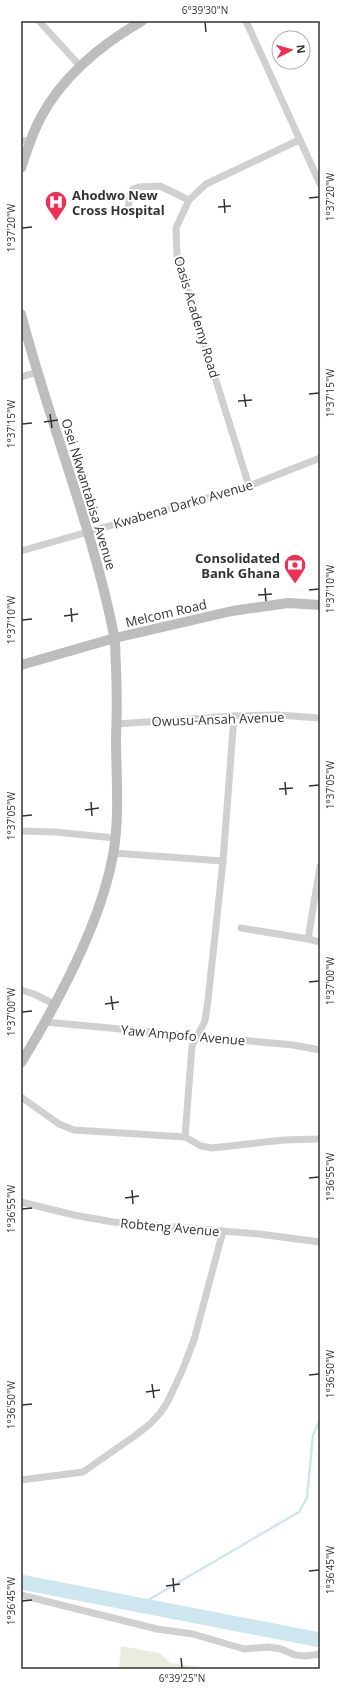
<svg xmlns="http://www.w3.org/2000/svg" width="341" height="1690" font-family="'Open Sans',sans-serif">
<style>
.green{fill:#e8edde}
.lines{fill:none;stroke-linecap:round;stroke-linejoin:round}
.stream{stroke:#cde6f0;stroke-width:2.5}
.river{stroke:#cde6f0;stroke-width:15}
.street{stroke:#d0d0d0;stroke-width:7}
.secondary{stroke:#bdbdbd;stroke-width:10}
.ticks{fill:none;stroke:#333;stroke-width:1.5}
.labels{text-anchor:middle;stroke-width:4;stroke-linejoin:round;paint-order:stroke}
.poi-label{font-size:13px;font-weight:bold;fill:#333;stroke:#fff;text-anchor:start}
.street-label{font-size:13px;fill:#333;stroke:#fff}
.neatline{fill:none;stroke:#333;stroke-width:1.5}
.ticks-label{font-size:10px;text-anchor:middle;fill:#333}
</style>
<rect width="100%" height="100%" fill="#fff"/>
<!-- green -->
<path class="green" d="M 121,1646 L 159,1653 L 171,1663 L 216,1669 L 119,1669 Z"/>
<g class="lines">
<!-- stream -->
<path class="stream" d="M 138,1606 L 299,1512 L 307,1498 L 313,1435 L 320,1420"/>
<!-- river -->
<path class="river" d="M 21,1582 L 320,1640"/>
<!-- street -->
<g class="street">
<path d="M 39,21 L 80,66"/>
<path d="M 246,21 L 320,184"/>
<path d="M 21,140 L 29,142"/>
<path d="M 127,213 L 131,192 L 133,189 L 139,187 L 160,186 L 189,200"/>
<path d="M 21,377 L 38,372"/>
<path d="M 249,486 L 177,256 L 176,228 L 189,200 L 206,184 L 299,140"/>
<path d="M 21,551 L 249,486 L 320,458"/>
<path d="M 116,724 L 234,716 L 277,715 L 320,718"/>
<path d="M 21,831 L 55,832 L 115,838"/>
<path d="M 113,853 L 223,861"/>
<path d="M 320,866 L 308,939 L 320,942"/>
<path d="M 241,928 L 308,939"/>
<path d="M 21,990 L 34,994 L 54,1004"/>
<path d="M 45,1022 L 293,1045 L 320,1050"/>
<path d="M 21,1097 L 59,1124 L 74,1130 L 185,1137 L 192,1046 L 205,1021 L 208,1000 L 223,861 L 234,716"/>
<path d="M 185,1137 L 201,1146 L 212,1148 L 284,1140 L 320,1139"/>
<path d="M 21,1202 L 74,1215 L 113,1222 L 259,1234 L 320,1242"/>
<path d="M 21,1480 L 83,1472 L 136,1435 L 150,1424 L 161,1412 L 168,1401 L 182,1371 L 194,1340 L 223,1231"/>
<path d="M 21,1595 L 157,1629 L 193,1634 L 244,1649 L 268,1647 L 281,1649 L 295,1655 L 306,1656 L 320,1654"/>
</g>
<!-- secondary -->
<g class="secondary">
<path d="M 21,168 C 27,151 32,133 41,117 C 63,76 102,44 142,21"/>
<path d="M 21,314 C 49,422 92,525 114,635 C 116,645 115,656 116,666 C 117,690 117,713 116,737 C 116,776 120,817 113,855 C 101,923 57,1004 21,1063"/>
<path d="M 21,665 L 115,638 L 232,611 L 288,603 L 320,605"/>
</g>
</g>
<!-- ticks -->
<path class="ticks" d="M 205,22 L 206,32M 309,198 L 319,197M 224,199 L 225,213M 218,207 L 231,206M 22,228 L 32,227M 244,394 L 246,407M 309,394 L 319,393M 238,401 L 252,400M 50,414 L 52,428M 44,422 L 58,420M 22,424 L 32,423M 265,588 L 266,601M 309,590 L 319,589M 258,595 L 272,594M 71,608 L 72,622M 64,616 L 78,614M 22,620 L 32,619M 285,782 L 286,795M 309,786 L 319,785M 279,789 L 293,788M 91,802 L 92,816M 85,810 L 99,808M 22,816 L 32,815M 309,982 L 319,981M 111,996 L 113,1010M 105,1004 L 119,1002M 22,1012 L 32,1011M 309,1178 L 319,1177M 132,1190 L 133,1204M 125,1198 L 139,1196M 22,1209 L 32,1208M 309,1375 L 319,1374M 152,1384 L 154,1398M 146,1392 L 160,1390M 22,1405 L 32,1404M 309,1571 L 319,1570M 173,1578 L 174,1592M 166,1586 L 180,1584M 22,1601 L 32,1600M 181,1658 L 182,1668"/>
<!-- icons -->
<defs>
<g id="hospital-pin" transform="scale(1.15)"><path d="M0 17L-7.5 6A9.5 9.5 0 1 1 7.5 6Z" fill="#f02f55" stroke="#fff"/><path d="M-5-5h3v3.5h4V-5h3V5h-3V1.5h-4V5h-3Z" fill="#fff"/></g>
<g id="bank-pin" transform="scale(1.15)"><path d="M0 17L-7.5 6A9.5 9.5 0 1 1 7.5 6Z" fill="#f02f55" stroke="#fff"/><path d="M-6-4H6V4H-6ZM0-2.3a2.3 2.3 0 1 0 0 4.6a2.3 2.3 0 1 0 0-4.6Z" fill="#fff"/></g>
</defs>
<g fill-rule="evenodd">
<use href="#hospital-pin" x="56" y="202"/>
<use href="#bank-pin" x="295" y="565"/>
</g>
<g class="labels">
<!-- poi labels -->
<g class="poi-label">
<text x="72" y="200">Ahodwo New<tspan x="72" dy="15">Cross Hospital</tspan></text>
<text x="280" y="563" text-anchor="end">Consolidated<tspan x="280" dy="15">Bank Ghana</tspan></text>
</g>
<!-- street labels -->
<g class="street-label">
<text transform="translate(197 317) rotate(73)" y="5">Oasis Academy Road</text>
<text transform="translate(89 494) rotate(73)" y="5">Osei Nkwantabisa Avenue</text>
<text transform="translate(183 504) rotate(-16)" y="5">Kwabena Darko Avenue</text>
<text transform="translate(166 613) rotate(-13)" y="5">Melcom Road</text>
<text transform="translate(218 719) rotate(-2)" y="5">Owusu-Ansah Avenue</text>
<text transform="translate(183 1035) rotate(5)" y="5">Yaw Ampofo Avenue</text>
<text transform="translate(170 1227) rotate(5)" y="5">Robteng Avenue</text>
</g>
</g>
<!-- border -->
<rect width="341" height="1690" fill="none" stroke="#ffffff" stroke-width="44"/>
<!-- north arrow -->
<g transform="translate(291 50) rotate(84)"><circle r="19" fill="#ffffff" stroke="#adadad"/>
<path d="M0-3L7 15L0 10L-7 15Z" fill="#f02f55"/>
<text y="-6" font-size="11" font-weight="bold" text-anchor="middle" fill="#333333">N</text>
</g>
<rect x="22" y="22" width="297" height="1646" class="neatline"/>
<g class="ticks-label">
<text x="205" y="14">6°39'30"N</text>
<text transform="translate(330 197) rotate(-90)" y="4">1°37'20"W</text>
<text transform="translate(11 228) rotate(-90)" y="4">1°37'20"W</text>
<text transform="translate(330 393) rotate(-90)" y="4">1°37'15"W</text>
<text transform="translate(11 424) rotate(-90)" y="4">1°37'15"W</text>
<text transform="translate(330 589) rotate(-90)" y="4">1°37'10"W</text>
<text transform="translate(11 620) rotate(-90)" y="4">1°37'10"W</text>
<text transform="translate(330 785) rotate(-90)" y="4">1°37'05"W</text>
<text transform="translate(11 816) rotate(-90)" y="4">1°37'05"W</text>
<text transform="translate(330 981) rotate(-90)" y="4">1°37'00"W</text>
<text transform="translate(11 1012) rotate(-90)" y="4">1°37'00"W</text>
<text transform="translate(330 1177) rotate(-90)" y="4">1°36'55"W</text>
<text transform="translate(11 1209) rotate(-90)" y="4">1°36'55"W</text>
<text transform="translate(330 1374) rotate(-90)" y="4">1°36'50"W</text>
<text transform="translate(11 1405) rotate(-90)" y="4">1°36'50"W</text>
<text transform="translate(330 1570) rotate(-90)" y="4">1°36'45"W</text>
<text transform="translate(11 1601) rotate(-90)" y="4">1°36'45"W</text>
<text x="182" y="1682">6°39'25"N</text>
</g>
</svg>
